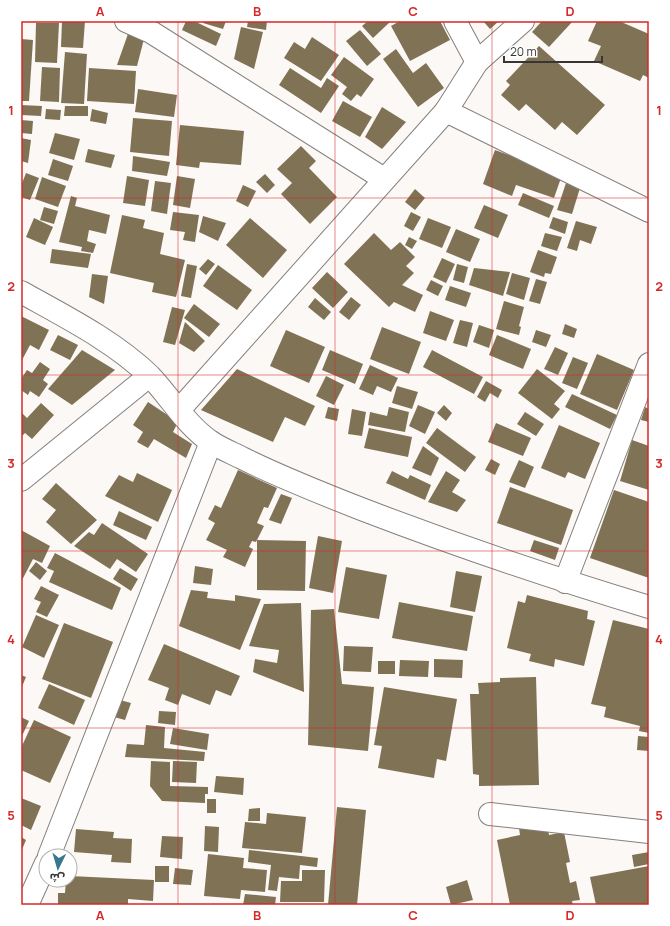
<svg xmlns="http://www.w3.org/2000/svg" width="670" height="926" font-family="Manrope,'Noto Sans Arabic',sans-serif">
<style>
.building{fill:#807255}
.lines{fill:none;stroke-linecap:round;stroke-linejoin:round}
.minor-casing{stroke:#84807d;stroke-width:24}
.minor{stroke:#fff;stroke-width:22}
.grid{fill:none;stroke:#d62828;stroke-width:1;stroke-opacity:0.55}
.neatline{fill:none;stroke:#d62828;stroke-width:1.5}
.grid-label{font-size:13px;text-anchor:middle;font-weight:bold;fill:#d62828}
</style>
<rect width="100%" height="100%" fill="#fcf8f5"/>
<!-- building -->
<g class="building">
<path d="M 62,21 L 85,21 L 83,48 L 61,47 Z"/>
<path d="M 186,21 L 194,21 L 221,34 L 216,46 L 182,30 Z"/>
<path d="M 204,21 L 226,21 L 223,29 L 203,23 Z"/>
<path d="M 248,21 L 267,21 L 266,30 L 247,27 Z"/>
<path d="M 368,21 L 389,21 L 390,22 L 373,38 L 362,26 Z"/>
<path d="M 400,21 L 440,21 L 450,40 L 410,61 L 391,26 Z"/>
<path d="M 483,21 L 499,21 L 490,29 Z"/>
<path d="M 542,21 L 573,21 L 549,47 L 532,32 Z"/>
<path d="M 597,21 L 619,21 L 649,34 L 649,78 L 643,75 L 640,81 L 594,61 L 601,46 L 588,41 Z"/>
<path d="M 36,23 L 59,23 L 57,63 L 35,62 Z"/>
<path d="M 241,27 L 263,32 L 254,69 L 234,59 Z"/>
<path d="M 360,30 L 381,54 L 367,66 L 346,41 Z"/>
<path d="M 129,31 L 144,39 L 137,66 L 117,65 Z"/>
<path d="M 312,37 L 339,55 L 321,81 L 284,58 L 294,42 L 305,49 Z"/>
<path d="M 21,39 L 33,40 L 29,101 L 21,101 Z"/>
<path d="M 539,46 L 605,105 L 577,135 L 562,122 L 555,130 L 526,104 L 519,111 L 501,95 L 510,85 L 506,81 Z"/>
<path d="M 396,49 L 413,73 L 426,63 L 444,88 L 418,107 L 383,59 Z"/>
<path d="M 65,52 L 87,54 L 84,104 L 61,103 Z"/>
<path d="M 344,57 L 374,79 L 361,97 L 357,94 L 351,101 L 342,94 L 347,87 L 331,75 Z"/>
<path d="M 42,67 L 60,68 L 59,102 L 40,101 Z"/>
<path d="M 89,68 L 136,71 L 134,104 L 87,101 Z"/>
<path d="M 290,68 L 321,88 L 327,78 L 339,86 L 321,113 L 279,85 Z"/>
<path d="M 138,89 L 177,95 L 174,117 L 135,112 Z"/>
<path d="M 343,101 L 372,117 L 360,137 L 332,121 Z"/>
<path d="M 21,105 L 42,106 L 41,116 L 21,115 Z"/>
<path d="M 65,106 L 88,106 L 88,116 L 64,116 Z"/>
<path d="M 382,107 L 406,122 L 382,149 L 365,137 Z"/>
<path d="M 46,109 L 61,110 L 60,120 L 45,119 Z"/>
<path d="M 92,109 L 108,113 L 106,124 L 90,121 Z"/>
<path d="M 133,118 L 172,121 L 169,156 L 130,152 Z"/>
<path d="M 21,120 L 33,121 L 32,134 L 21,133 Z"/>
<path d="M 180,125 L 244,131 L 241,165 L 200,162 L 199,168 L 176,165 Z"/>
<path d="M 55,133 L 80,139 L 74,160 L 49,153 Z"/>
<path d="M 21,138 L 31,140 L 28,163 L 21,161 Z"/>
<path d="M 301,146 L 316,161 L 309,168 L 337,197 L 310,224 L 281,194 L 292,183 L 277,169 Z"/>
<path d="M 88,149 L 115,155 L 111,168 L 85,162 Z"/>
<path d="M 495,150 L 562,175 L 554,198 L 516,185 L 512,196 L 483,184 Z"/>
<path d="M 133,156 L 170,162 L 167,176 L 132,171 Z"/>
<path d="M 53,159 L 73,166 L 68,181 L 48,175 Z"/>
<path d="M 26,173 L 39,178 L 30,200 L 21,197 L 21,186 Z"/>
<path d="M 265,174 L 275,185 L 267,193 L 256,182 Z"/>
<path d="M 127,176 L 149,180 L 145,206 L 123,203 Z"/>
<path d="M 177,176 L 195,179 L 190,208 L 173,205 Z"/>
<path d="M 42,177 L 66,186 L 58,207 L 35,199 Z"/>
<path d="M 155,181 L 171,183 L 167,214 L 151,211 Z"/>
<path d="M 566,183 L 580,188 L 572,214 L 557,210 Z"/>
<path d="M 243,185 L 256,191 L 248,207 L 236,201 Z"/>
<path d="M 415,189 L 425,198 L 415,210 L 405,202 Z"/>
<path d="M 523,193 L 554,206 L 549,218 L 518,205 Z"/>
<path d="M 71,196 L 77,198 L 75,206 L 110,215 L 106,234 L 89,230 L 87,241 L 96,244 L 93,253 L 81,251 L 82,247 L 59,242 Z"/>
<path d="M 484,205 L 508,215 L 498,238 L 474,228 Z"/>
<path d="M 44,207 L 58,211 L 54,224 L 40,220 Z"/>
<path d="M 173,212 L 199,215 L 195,242 L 183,240 L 185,232 L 170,230 Z"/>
<path d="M 411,212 L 421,217 L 413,231 L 404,226 Z"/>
<path d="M 122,215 L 145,220 L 143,228 L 164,233 L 160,254 L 185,260 L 176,297 L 152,292 L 154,283 L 110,273 Z"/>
<path d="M 203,216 L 226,223 L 218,241 L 199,232 Z"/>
<path d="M 553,217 L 568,222 L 565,234 L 549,228 Z"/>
<path d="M 34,218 L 53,227 L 45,245 L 26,237 Z"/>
<path d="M 250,218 L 287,250 L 263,278 L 226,245 Z"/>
<path d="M 428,218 L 451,227 L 442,248 L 419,239 Z"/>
<path d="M 576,221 L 597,227 L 591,244 L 580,240 L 577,251 L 567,248 Z"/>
<path d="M 456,229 L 480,239 L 470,262 L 446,252 Z"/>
<path d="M 374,233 L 391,250 L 400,242 L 415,257 L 406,266 L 414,273 L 402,285 L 423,295 L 415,312 L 394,302 L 389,307 L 344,264 Z"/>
<path d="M 545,233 L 562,237 L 557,251 L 541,246 Z"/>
<path d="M 409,237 L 417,241 L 412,249 L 405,245 Z"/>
<path d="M 52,249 L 91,254 L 88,268 L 50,263 Z"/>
<path d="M 538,250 L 557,257 L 551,274 L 545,273 L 544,277 L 530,272 Z"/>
<path d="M 442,258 L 455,264 L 446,283 L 433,277 Z"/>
<path d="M 208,259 L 215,264 L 206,275 L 199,269 Z"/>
<path d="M 187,264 L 197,266 L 191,298 L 181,296 Z"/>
<path d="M 457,264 L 468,267 L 464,283 L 453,280 Z"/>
<path d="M 218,265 L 252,290 L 237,310 L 203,286 Z"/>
<path d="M 474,268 L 510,272 L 503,296 L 469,285 Z"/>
<path d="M 327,272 L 348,292 L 333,308 L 312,288 Z"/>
<path d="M 512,273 L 530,278 L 524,300 L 506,294 Z"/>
<path d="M 92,274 L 108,276 L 104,304 L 89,297 Z"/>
<path d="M 536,279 L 547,282 L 540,304 L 529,301 Z"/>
<path d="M 431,280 L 443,286 L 438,296 L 426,290 Z"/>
<path d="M 450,286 L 471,293 L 466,307 L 445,300 Z"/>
<path d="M 351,297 L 361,305 L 349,320 L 339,312 Z"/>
<path d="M 315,298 L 331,312 L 324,320 L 308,307 Z"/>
<path d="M 504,301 L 524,307 L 519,326 L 521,327 L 519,335 L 496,329 Z"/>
<path d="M 194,304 L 220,324 L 209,337 L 184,318 Z"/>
<path d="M 172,307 L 185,310 L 175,345 L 163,342 Z"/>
<path d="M 430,311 L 454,320 L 446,341 L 423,333 Z"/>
<path d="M 21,316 L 49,330 L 39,350 L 30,345 L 21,362 Z"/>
<path d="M 460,320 L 473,323 L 467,347 L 453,343 Z"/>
<path d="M 185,322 L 205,341 L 194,352 L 179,343 Z"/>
<path d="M 565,324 L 577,329 L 574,338 L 562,334 Z"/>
<path d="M 479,325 L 494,330 L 489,348 L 473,342 Z"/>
<path d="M 382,327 L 421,342 L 409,374 L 370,359 Z"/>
<path d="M 286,330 L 325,347 L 309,383 L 270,366 Z"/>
<path d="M 536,330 L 551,335 L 546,347 L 532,342 Z"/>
<path d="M 58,335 L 78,345 L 70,360 L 50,350 Z"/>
<path d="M 497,335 L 531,349 L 523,369 L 489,355 Z"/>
<path d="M 555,347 L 568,353 L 558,375 L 544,369 Z"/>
<path d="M 82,350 L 115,370 L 72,405 L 48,389 Z"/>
<path d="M 330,350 L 363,364 L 355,384 L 322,370 Z"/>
<path d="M 432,350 L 483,377 L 474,394 L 423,367 Z"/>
<path d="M 597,354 L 634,370 L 617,410 L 580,394 Z"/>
<path d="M 573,357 L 588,363 L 577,389 L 562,383 Z"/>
<path d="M 40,362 L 50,369 L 43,380 L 48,384 L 39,397 L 30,391 L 28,395 L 21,390 L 21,379 L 27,370 L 32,373 Z"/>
<path d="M 370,365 L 398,378 L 391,392 L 377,386 L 373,395 L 359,389 Z"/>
<path d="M 237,369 L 315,406 L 305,426 L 285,417 L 273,442 L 201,410 Z"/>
<path d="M 537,369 L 565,391 L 554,404 L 560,409 L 552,419 L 518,393 Z"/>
<path d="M 326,376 L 344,385 L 334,405 L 316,396 Z"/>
<path d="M 486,381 L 502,390 L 498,398 L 490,393 L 485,402 L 477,397 Z"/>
<path d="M 397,386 L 418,392 L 412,409 L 392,403 Z"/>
<path d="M 572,394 L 617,415 L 610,429 L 565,407 Z"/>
<path d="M 148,402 L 178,422 L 173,432 L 192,444 L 186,458 L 154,439 L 148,448 L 137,442 L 143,432 L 133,425 Z"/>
<path d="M 41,403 L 54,415 L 32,439 L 25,433 L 21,437 L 21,412 L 27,418 Z"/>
<path d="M 418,405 L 435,412 L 425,434 L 409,426 Z"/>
<path d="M 444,405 L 452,413 L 446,421 L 437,413 Z"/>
<path d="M 328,407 L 339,409 L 337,421 L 325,418 Z"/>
<path d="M 389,407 L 409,412 L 405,432 L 368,425 L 370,412 L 387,416 Z"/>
<path d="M 645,407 L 649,409 L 649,422 L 641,420 Z"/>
<path d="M 352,409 L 366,412 L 362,436 L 348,434 Z"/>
<path d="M 525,412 L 544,424 L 536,436 L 517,424 Z"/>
<path d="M 496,423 L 531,438 L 523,456 L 488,442 Z"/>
<path d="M 559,425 L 600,443 L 585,479 L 568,472 L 565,478 L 541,468 Z"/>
<path d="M 369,428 L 412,437 L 408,457 L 364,448 Z"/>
<path d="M 437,428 L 476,457 L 465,472 L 426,443 Z"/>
<path d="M 632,440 L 649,446 L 649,490 L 620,481 Z"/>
<path d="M 423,446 L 439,458 L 431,476 L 412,468 Z"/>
<path d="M 491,459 L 500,464 L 495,475 L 485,470 Z"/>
<path d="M 519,460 L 534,467 L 525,488 L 509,482 Z"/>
<path d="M 238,470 L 277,488 L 268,508 L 264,507 L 257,523 L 264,526 L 256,542 L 252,541 L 249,547 L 253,549 L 245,567 L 223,557 L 227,550 L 206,540 L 215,523 L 208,519 L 215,505 L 221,508 Z"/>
<path d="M 392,471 L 408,479 L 410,475 L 431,485 L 425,500 L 386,483 Z"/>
<path d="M 446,471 L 460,480 L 452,492 L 466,500 L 457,512 L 428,502 Z"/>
<path d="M 137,473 L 172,490 L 158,522 L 105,496 L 119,475 L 133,482 Z"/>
<path d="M 56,483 L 97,520 L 71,544 L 46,522 L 56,510 L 42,499 Z"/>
<path d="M 510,487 L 573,510 L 561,545 L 497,523 Z"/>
<path d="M 614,490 L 649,502 L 649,578 L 590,558 Z"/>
<path d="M 281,494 L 292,498 L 281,524 L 269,520 Z"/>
<path d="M 119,511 L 152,527 L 146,540 L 113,525 Z"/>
<path d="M 102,523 L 148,554 L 136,572 L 117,559 L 110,569 L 74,546 L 89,532 L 94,535 Z"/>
<path d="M 21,530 L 50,546 L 42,563 L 33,559 L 21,582 Z"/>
<path d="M 318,536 L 342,541 L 333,593 L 309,588 Z"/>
<path d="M 257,540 L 306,541 L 305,591 L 257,590 Z"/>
<path d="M 534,540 L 559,548 L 555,560 L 530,551 Z"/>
<path d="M 55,553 L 121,588 L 112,610 L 49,582 L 54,571 L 47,568 Z"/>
<path d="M 36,562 L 47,571 L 40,580 L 29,571 Z"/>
<path d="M 195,566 L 213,569 L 211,585 L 193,583 Z"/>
<path d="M 346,567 L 387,575 L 379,619 L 338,612 Z"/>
<path d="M 120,568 L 138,579 L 131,591 L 113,579 Z"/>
<path d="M 456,571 L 482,576 L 475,612 L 450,607 Z"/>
<path d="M 41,586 L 59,595 L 47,617 L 36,612 L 41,602 L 34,599 Z"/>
<path d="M 191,590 L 208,592 L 207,598 L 235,601 L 235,595 L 261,599 L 240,650 L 179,626 Z"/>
<path d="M 527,595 L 588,611 L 587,619 L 595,621 L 584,666 L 555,659 L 554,667 L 529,661 L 531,654 L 507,648 L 518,601 L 525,603 Z"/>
<path d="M 399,602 L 473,616 L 467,651 L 392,638 Z"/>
<path d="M 301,603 L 304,692 L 253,672 L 255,659 L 277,663 L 279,650 L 249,646 L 264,604 Z"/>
<path d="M 334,609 L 342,684 L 374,687 L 368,751 L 308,745 L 311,610 Z"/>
<path d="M 36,615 L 59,625 L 44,658 L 22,647 Z"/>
<path d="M 613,620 L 649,629 L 649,733 L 639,731 L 640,726 L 604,717 L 606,707 L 591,704 Z"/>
<path d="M 64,623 L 113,642 L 91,698 L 42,679 Z"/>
<path d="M 164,644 L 240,676 L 231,696 L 216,690 L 210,705 L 182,694 L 178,705 L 165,700 L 169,688 L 148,680 Z"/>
<path d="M 344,646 L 373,647 L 371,672 L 343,671 Z"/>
<path d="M 434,659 L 463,660 L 462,678 L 434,677 Z"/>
<path d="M 400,660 L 429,661 L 428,677 L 399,676 Z"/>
<rect x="378" y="661" width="17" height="13"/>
<path d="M 21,675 L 26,677 L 21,689 Z"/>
<path d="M 536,677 L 539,785 L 479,786 L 479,775 L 473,774 L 470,694 L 479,694 L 478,683 L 500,682 L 500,678 Z"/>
<path d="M 49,684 L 85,700 L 74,725 L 38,708 Z"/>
<path d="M 384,687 L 457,699 L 446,761 L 437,759 L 434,778 L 378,768 L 382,746 L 374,745 Z"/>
<path d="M 120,700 L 131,703 L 125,720 L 114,717 Z"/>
<path d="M 159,711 L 176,712 L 175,725 L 158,723 Z"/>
<path d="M 21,717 L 29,721 L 21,738 Z"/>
<path d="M 34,720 L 71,737 L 50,783 L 21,770 L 21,748 Z"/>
<path d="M 146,725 L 165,727 L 164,748 L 205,752 L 204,761 L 125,757 L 127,744 L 144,745 Z"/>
<path d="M 173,728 L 209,734 L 207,750 L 170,744 Z"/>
<path d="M 638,736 L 649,737 L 649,751 L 637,750 Z"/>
<path d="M 151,761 L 170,762 L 170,786 L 208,787 L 208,794 L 205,794 L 205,803 L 162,801 L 150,786 Z"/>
<path d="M 173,761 L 197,762 L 196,783 L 172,782 Z"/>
<path d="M 216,776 L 244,778 L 243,795 L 214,792 Z"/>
<path d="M 21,798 L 41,806 L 31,830 L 21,825 Z"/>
<rect x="207" y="799" width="9" height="14"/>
<path d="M 337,807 L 366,810 L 357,905 L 328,905 Z"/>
<path d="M 260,808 L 260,821 L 248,821 L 249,809 Z"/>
<path d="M 267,813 L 306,817 L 302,853 L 242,848 L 245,822 L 266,824 Z"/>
<path d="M 547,823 L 549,835 L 564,832 L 570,862 L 566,863 L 570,883 L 576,881 L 580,900 L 572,901 L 573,905 L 510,905 L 497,840 L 520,835 L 519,828 Z"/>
<path d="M 205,826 L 219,827 L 218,852 L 204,851 Z"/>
<path d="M 76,829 L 114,832 L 113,838 L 132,839 L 131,863 L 111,862 L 112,855 L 74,852 Z"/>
<path d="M 162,836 L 183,837 L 182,859 L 160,857 Z"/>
<path d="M 21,837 L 26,840 L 21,852 Z"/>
<path d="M 249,850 L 318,858 L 317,867 L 300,865 L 299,879 L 279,877 L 277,891 L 268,890 L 271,865 L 248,862 Z"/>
<path d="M 649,852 L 649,864 L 634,867 L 632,855 Z"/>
<path d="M 208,854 L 244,858 L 243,868 L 267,870 L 265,892 L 241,890 L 240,899 L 204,896 Z"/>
<rect x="155" y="866" width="14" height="16"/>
<path d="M 649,866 L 649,905 L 596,905 L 590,877 Z"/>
<path d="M 175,868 L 193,870 L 191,885 L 173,884 Z"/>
<path d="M 302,870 L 325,870 L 324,902 L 280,902 L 281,881 L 302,881 Z"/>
<path d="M 70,876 L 154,880 L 153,901 L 128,899 L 128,905 L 58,905 L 58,893 L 65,893 L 66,880 L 70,880 Z"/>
<path d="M 467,880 L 473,900 L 451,905 L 446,887 Z"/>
<path d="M 245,894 L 276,897 L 275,905 L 243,905 Z"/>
</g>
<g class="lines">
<!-- minor casing -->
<g class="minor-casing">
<g id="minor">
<path d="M 126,21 L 151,32 L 384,179"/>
<path d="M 455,21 L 477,62"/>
<path d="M 446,111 L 649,211"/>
<path d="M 21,292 C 64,316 114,341 150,376 C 170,397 186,425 211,442 C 220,448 232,453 242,458 C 282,478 323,494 364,510 C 458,546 553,578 649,607"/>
<path d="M 179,410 L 446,111 L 477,62 L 523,21"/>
<path d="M 21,480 L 149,376"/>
<path d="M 565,582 L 649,364"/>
<path d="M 490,814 L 649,832"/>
<path d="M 49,856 L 211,442"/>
<path d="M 27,905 L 46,863"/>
</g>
</g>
<!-- minor -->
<use href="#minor" class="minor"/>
</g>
<!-- grid -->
<path class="grid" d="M 178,21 L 178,905M 335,21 L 335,905M 492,21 L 492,905M 21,198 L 649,198M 21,375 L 649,375M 21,551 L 649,551M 21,728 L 649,728"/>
<!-- border -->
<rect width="670" height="926" fill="none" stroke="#ffffff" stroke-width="44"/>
<!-- north arrow -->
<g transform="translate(58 868) rotate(185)"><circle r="19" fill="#ffffff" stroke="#afafae"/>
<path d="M0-3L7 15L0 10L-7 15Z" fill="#39778d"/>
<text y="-6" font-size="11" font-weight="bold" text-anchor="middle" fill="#373635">ش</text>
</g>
<!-- scale -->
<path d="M504 56v6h98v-6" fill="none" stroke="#373635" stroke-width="2"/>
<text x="510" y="56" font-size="12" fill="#373635" stroke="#ffffff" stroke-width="3" paint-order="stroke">20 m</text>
<rect x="22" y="22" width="626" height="882" class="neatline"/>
<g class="grid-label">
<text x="100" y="16">A</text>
<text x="257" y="16">B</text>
<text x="413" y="16">C</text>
<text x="570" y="16">D</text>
<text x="11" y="115">1</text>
<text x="659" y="115">1</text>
<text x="11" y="291">2</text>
<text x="659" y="291">2</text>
<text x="11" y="468">3</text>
<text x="659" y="468">3</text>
<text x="11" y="644">4</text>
<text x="659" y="644">4</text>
<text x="11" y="820">5</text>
<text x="659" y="820">5</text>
<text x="100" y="920">A</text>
<text x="257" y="920">B</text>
<text x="413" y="920">C</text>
<text x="570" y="920">D</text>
</g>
</svg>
